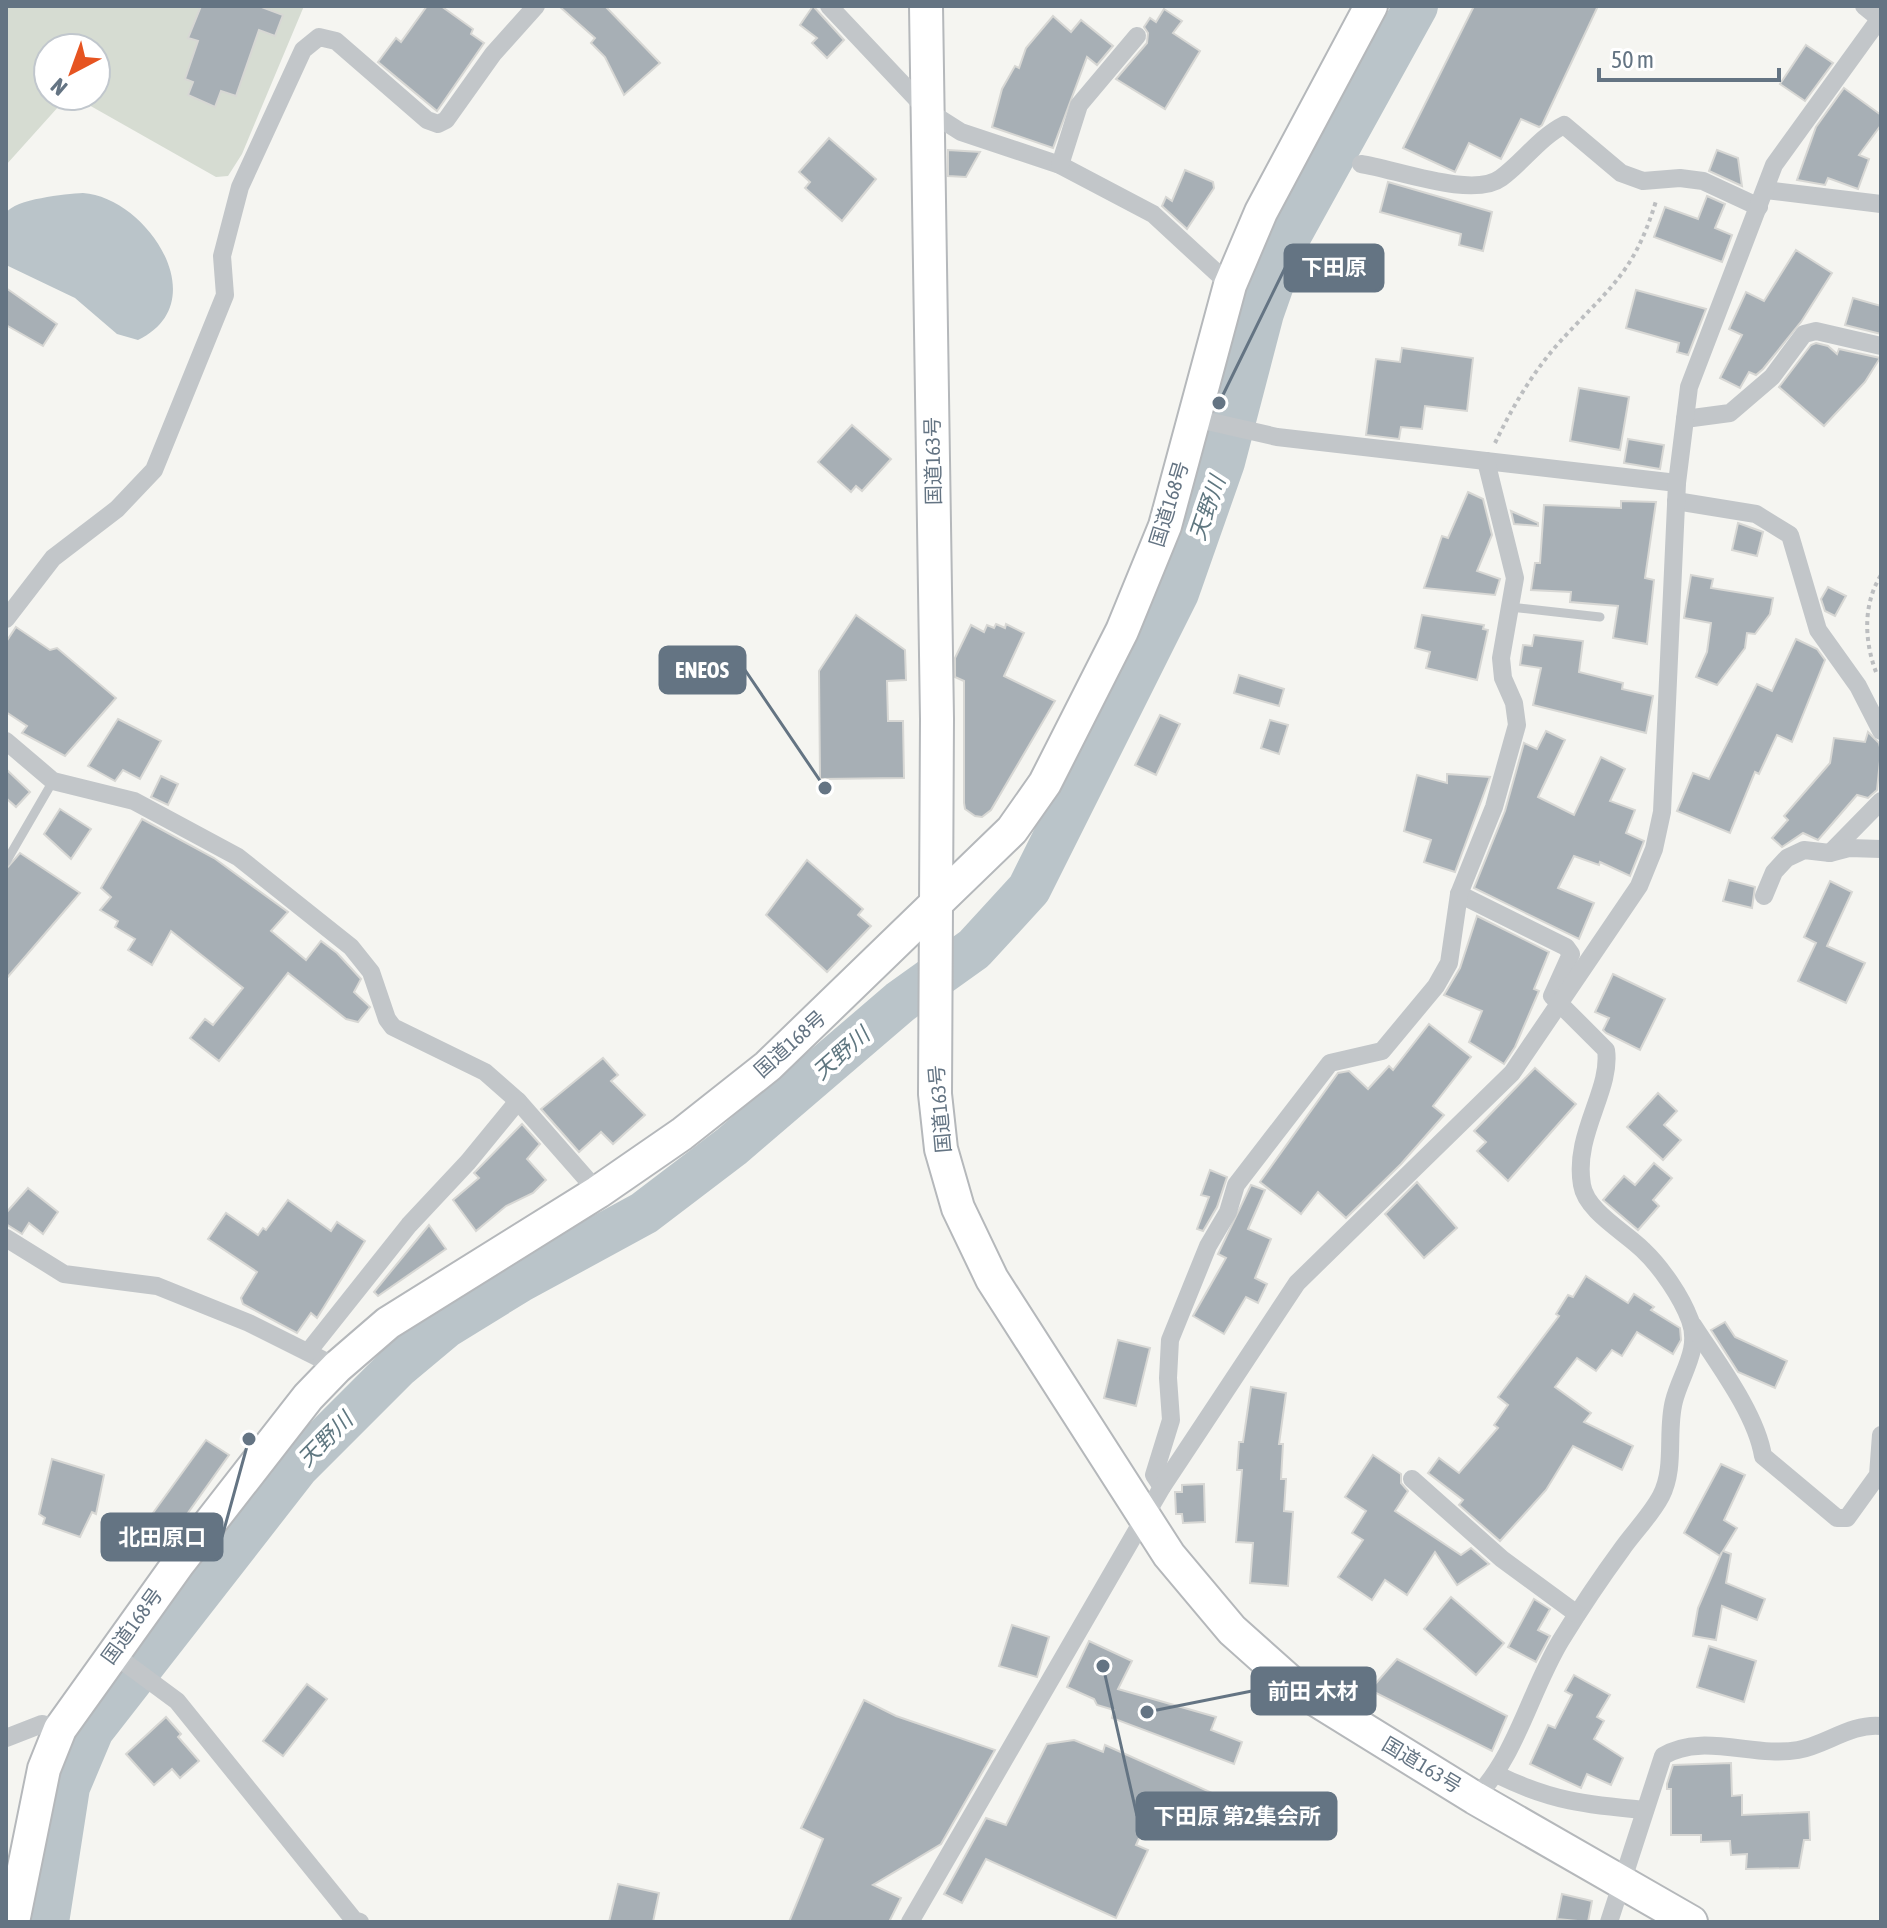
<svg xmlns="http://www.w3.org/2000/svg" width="1887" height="1928" font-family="'Asap Condensed','Noto Sans JP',sans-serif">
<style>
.green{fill:#d6dcd2}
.water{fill:#bac4c9}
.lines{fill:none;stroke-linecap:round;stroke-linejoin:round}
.river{stroke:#bac4c9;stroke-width:44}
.building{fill:#a7afb5;stroke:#d7d7d4;stroke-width:2}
.trunk-casing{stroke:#b5b8bb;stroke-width:36}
.path{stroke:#bcbec0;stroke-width:4;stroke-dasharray:4 4;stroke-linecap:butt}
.service{stroke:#c2c6c9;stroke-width:9}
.minor{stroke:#c2c6c9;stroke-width:18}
.trunk{stroke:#fff;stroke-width:32}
.labels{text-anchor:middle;stroke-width:8;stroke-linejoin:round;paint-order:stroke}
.street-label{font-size:20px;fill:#647483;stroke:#fff}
.water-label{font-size:22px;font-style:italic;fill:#5f7780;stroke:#fff}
.leader{fill:none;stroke:#647483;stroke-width:3}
.callout-dot{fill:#647483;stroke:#fff;stroke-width:3}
.callout{fill:#647483;stroke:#647483;stroke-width:3}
.callout-label{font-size:22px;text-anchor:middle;font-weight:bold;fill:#fff}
</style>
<rect width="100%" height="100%" fill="#f5f5f1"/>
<!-- green -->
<path class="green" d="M 6,6 L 304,6 L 242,154 L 228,176 L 216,177 L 73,96 L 96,96 L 96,48 L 48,48 L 48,96 L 68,96 L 6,165 Z"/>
<!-- water -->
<path class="water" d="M 83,193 C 146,197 217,302 138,340 L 117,334 L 75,298 L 6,265 L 6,213 C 15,199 65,194 83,193 Z"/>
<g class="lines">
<!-- river -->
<path class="river" d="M 47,1922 L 68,1787 L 92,1730 L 297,1467 L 397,1367 L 446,1326 L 519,1281 L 644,1213 L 732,1146 L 900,1002 L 974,949 L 1029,889 L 1177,593 L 1223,462 L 1262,313 L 1289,236 L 1416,6"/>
</g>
<!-- building -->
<g class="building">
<path d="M 201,6 L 259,6 L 283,15 L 275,36 L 259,30 L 236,96 L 221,91 L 215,107 L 188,95 L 193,82 L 185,79 L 198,41 L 188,38 Z"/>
<path d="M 427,6 L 441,6 L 473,29 L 471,34 L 484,43 L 437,111 L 378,62 L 396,38 L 401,42 Z"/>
<path d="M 559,6 L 605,6 L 660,63 L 624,95 L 605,57 L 591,43 L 595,38 Z"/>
<path d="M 813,6 L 844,40 L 827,58 L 812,43 L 817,38 L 800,25 Z"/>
<path d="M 1474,6 L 1598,6 L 1542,125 L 1539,127 L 1521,119 L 1501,159 L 1469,143 L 1455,172 L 1403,148 Z"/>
<path d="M 1164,9 L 1182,21 L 1173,33 L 1200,51 L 1165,109 L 1116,79 L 1147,43 L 1148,33 L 1144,27 L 1150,18 L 1156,22 Z"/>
<path d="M 1053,16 L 1071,32 L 1081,20 L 1113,46 L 1097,65 L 1087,57 L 1053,148 L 992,127 L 1002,89 L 1015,66 L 1019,68 L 1026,48 Z"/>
<path d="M 1806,45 L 1833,63 L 1805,101 L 1780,84 Z"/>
<path d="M 1844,88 L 1881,115 L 1881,125 L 1859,155 L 1869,159 L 1858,189 L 1828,178 L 1825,185 L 1797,180 L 1816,127 Z"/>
<path d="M 829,138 L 876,179 L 842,221 L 805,188 L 810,182 L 799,172 Z"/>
<path d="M 948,150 L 980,152 L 966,177 L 948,176 Z"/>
<path d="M 1717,150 L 1738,158 L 1742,186 L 1709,171 Z"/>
<path d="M 1185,170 L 1213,182 L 1214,188 L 1187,229 L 1162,206 L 1166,197 L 1172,201 Z"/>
<path d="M 1388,182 L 1492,212 L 1483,251 L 1459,245 L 1461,234 L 1380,212 Z"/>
<path d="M 1707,196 L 1725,204 L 1715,228 L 1732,235 L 1722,262 L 1654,237 L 1665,207 L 1698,219 Z"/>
<path d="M 1796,250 L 1832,273 L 1801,322 L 1763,369 L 1756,375 L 1749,372 L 1740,388 L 1720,378 L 1742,335 L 1729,329 L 1746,292 L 1764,301 Z"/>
<path d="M 6,288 L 57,324 L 43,346 L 6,325 Z"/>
<path d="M 1636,290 L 1706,309 L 1688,355 L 1677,352 L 1679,343 L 1626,328 Z"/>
<path d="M 1853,298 L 1881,306 L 1881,334 L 1845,325 Z"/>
<path d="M 1816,343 L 1828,346 L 1837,354 L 1839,349 L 1880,358 L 1865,382 L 1824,426 L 1779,387 L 1811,345 Z"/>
<path d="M 1402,348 L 1473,358 L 1467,411 L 1425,406 L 1422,429 L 1401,427 L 1399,439 L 1366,435 L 1376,359 L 1400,362 Z"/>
<path d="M 1579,388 L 1629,397 L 1620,450 L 1570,441 Z"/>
<path d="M 852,425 L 891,459 L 862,491 L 856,486 L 851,492 L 818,462 Z"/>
<path d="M 1628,439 L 1664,445 L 1660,469 L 1624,463 Z"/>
<path d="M 1468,492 L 1483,499 L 1492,535 L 1477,571 L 1500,579 L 1495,595 L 1424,588 L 1442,536 L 1448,538 Z"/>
<path d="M 1621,501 L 1656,502 L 1645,578 L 1654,580 L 1647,644 L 1613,638 L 1618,606 L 1570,602 L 1571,592 L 1531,590 L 1535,563 L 1540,563 L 1544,505 L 1621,508 Z"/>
<path d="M 1511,511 L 1538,523 L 1538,526 L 1514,524 Z"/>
<path d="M 1738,523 L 1763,532 L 1757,556 L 1732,550 Z"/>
<path d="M 1691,575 L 1713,579 L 1711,588 L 1773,598 L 1770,614 L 1755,634 L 1747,633 L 1745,648 L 1717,685 L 1696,677 L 1707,652 L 1711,623 L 1684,618 Z"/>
<path d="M 1828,587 L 1846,596 L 1835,616 L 1825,611 L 1821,599 Z"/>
<path d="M 856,615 L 905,650 L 906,680 L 887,681 L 888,721 L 903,721 L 904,778 L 820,779 L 819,671 Z"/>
<path d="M 1422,615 L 1484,625 L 1483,629 L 1488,630 L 1477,680 L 1426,668 L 1430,652 L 1415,648 Z"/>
<path d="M 996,624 L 1005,628 L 1006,624 L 1024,633 L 1004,676 L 1055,701 L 991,810 L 982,817 L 975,816 L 965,809 L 964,803 L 964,681 L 955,677 L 955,658 L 971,625 L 984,632 L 987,625 L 994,628 Z"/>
<path d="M 16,627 L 50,650 L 57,648 L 116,698 L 65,756 L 22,733 L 27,726 L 6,712 L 6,642 Z"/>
<path d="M 1534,635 L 1583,641 L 1579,672 L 1623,683 L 1622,689 L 1653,696 L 1646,733 L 1533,705 L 1541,668 L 1520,665 L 1523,645 L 1532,646 Z"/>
<path d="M 1796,639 L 1817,649 L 1825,660 L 1792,742 L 1777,735 L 1759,774 L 1755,772 L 1730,833 L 1677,811 L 1693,773 L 1709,779 L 1757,684 L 1772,691 Z"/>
<path d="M 1239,675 L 1284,689 L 1279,706 L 1234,693 Z"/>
<path d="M 1160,715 L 1180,724 L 1156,775 L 1135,765 Z"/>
<path d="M 118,719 L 161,741 L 140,779 L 123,770 L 115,781 L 88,766 Z"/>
<path d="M 1270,720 L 1288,725 L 1279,754 L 1261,748 Z"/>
<path d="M 1546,731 L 1565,740 L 1538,797 L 1574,815 L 1601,757 L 1625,769 L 1610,801 L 1635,810 L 1626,833 L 1644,841 L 1630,876 L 1600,862 L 1599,865 L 1574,856 L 1558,888 L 1594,903 L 1579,939 L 1474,888 L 1505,811 L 1524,743 L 1537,749 Z"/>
<path d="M 1868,732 L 1879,743 L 1881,751 L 1877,790 L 1868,798 L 1857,795 L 1818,840 L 1803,833 L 1782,847 L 1772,838 L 1788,820 L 1784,816 L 1830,763 L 1834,738 L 1865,742 Z"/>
<path d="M 6,769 L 30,792 L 16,807 L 6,798 Z"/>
<path d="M 1447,774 L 1490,777 L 1455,872 L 1424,862 L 1431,840 L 1404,831 L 1417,775 L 1447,783 Z"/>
<path d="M 161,776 L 178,784 L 168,805 L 151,797 Z"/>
<path d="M 60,809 L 91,829 L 71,859 L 44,834 Z"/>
<path d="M 142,819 L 214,858 L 288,912 L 271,931 L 306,960 L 321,941 L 337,953 L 361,979 L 354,992 L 370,1007 L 358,1022 L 346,1019 L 288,973 L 219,1061 L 190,1038 L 205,1019 L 213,1025 L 243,988 L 171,931 L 152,965 L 128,950 L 135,939 L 115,927 L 118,921 L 100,910 L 111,897 L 101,888 Z"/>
<path d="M 20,853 L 80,893 L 6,979 L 6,869 Z"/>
<path d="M 807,860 L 863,909 L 858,915 L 871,926 L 827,972 L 766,915 Z"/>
<path d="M 1729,880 L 1755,887 L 1752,908 L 1723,901 Z"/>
<path d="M 1830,881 L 1852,892 L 1827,946 L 1865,963 L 1846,1003 L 1798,981 L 1816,943 L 1804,937 Z"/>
<path d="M 1477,916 L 1549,952 L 1534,989 L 1539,991 L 1515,1047 L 1504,1064 L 1469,1042 L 1482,1011 L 1444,995 L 1460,968 Z"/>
<path d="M 1613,974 L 1665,999 L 1640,1050 L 1606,1033 L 1603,1030 L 1609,1018 L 1595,1012 Z"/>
<path d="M 1429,1024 L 1471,1057 L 1433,1106 L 1444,1115 L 1401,1164 L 1346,1218 L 1318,1192 L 1301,1214 L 1260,1182 L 1338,1073 L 1349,1071 L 1368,1089 L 1389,1066 L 1393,1070 Z"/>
<path d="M 603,1058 L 618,1075 L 611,1081 L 645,1115 L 613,1144 L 601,1132 L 579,1152 L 541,1109 Z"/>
<path d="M 1535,1068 L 1576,1104 L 1508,1181 L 1477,1151 L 1486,1142 L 1474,1131 Z"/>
<path d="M 1658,1093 L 1677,1111 L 1664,1125 L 1681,1140 L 1663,1160 L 1627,1127 Z"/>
<path d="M 522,1124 L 540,1144 L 527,1159 L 546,1180 L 533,1193 L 506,1206 L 476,1231 L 453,1200 L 479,1178 L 474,1173 Z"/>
<path d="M 1654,1163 L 1672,1178 L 1653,1200 L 1659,1206 L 1638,1230 L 1603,1200 L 1624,1176 L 1635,1185 Z"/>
<path d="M 1210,1170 L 1227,1177 L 1217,1207 L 1203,1231 L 1197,1229 L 1209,1197 L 1201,1195 Z"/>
<path d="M 1417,1182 L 1457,1228 L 1424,1258 L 1385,1214 Z"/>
<path d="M 1251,1185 L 1265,1190 L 1248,1229 L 1271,1239 L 1255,1278 L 1267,1284 L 1258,1303 L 1246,1297 L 1224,1334 L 1193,1316 L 1226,1258 L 1218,1254 Z"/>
<path d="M 28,1188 L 58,1212 L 43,1234 L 29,1223 L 22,1234 L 6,1224 L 6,1213 Z"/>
<path d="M 288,1200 L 331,1231 L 337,1222 L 365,1241 L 317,1318 L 311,1313 L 297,1333 L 243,1304 L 241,1298 L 257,1272 L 208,1239 L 226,1213 L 258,1235 L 263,1228 L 266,1230 Z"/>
<path d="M 429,1225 L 446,1249 L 378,1296 L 374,1292 Z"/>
<path d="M 1586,1276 L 1628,1303 L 1634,1294 L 1654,1307 L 1651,1310 L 1680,1328 L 1681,1340 L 1673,1354 L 1637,1332 L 1622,1356 L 1612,1350 L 1596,1371 L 1577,1358 L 1555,1387 L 1591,1413 L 1584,1422 L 1633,1446 L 1622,1470 L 1573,1446 L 1546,1490 L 1500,1541 L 1459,1505 L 1463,1500 L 1428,1473 L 1439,1458 L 1459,1473 L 1498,1428 L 1494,1425 L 1508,1405 L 1498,1397 L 1559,1316 L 1556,1314 L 1568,1295 L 1573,1297 Z"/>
<path d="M 1725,1322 L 1735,1337 L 1787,1361 L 1775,1388 L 1738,1372 L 1711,1330 Z"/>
<path d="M 1118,1340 L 1150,1348 L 1136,1406 L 1104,1398 Z"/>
<path d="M 1251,1387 L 1286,1393 L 1279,1444 L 1283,1444 L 1281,1479 L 1286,1479 L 1284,1511 L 1293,1512 L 1288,1586 L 1250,1583 L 1253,1543 L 1236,1542 L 1242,1470 L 1237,1470 L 1239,1442 L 1243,1442 Z"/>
<path d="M 206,1440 L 229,1455 L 168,1541 L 145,1524 Z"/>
<path d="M 1373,1455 L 1401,1474 L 1401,1483 L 1408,1491 L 1395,1511 L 1461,1555 L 1471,1548 L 1489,1564 L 1457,1585 L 1435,1552 L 1407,1595 L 1385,1580 L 1372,1600 L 1338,1577 L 1363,1540 L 1352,1533 L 1366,1511 L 1345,1497 Z"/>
<path d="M 52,1459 L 104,1475 L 96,1514 L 92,1512 L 80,1537 L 43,1524 L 45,1518 L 39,1514 Z"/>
<path d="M 1721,1464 L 1745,1475 L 1724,1520 L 1737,1528 L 1723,1551 L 1731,1554 L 1726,1583 L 1765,1599 L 1757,1620 L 1722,1606 L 1716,1640 L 1693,1636 L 1698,1608 L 1722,1552 L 1720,1556 L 1684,1533 Z"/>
<path d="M 1204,1484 L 1205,1522 L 1183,1523 L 1182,1514 L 1176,1514 L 1175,1492 L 1182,1492 L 1182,1485 Z"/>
<path d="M 1451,1597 L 1504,1643 L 1476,1675 L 1424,1629 Z"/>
<path d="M 1534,1599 L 1550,1609 L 1538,1630 L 1550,1636 L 1536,1662 L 1508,1647 Z"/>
<path d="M 1012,1625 L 1049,1637 L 1037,1677 L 999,1666 Z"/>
<path d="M 1089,1641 L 1132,1661 L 1118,1689 L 1216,1717 L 1211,1730 L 1242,1742 L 1234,1764 L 1112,1718 L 1114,1710 L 1097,1705 L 1094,1699 L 1067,1687 Z"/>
<path d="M 1709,1646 L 1756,1661 L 1744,1702 L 1697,1687 Z"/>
<path d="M 1397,1659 L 1507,1716 L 1492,1751 L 1370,1690 Z"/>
<path d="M 1574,1675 L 1610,1695 L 1597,1717 L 1604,1721 L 1594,1739 L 1623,1758 L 1611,1785 L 1587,1774 L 1581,1788 L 1530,1764 L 1548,1725 L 1555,1728 L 1572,1695 L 1565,1691 Z"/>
<path d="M 307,1684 L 327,1699 L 283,1756 L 263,1741 Z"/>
<path d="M 864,1700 L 896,1716 L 995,1750 L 941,1844 L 873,1885 L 901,1898 L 889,1922 L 789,1922 L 823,1839 L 801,1828 Z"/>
<path d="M 166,1717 L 181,1734 L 178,1737 L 199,1761 L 180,1778 L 172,1769 L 154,1785 L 126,1754 Z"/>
<path d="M 1074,1740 L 1103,1752 L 1105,1745 L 1230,1801 L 1215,1835 L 1153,1807 L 1136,1845 L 1148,1850 L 1116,1918 L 986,1859 L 962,1903 L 944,1894 L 986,1818 L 1006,1825 L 1047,1744 Z"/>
<path d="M 1731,1763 L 1732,1796 L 1742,1795 L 1742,1815 L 1809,1812 L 1810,1840 L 1804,1840 L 1799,1868 L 1746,1869 L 1747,1854 L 1731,1855 L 1730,1841 L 1701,1842 L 1701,1835 L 1671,1835 L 1671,1789 L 1667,1789 L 1667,1784 L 1673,1765 Z"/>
<path d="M 618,1884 L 659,1893 L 653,1922 L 609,1922 Z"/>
<path d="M 1562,1894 L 1592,1901 L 1588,1922 L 1557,1919 Z"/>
</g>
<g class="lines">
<!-- trunk casing -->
<g class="trunk-casing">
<g id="trunk">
<path d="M 926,6 L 937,719 L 935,1094 L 941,1149 L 958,1208 L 992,1279 L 1169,1555 L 1232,1630 L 1297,1688 L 1475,1798 L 1691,1922"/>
<path d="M 13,1922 L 44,1769 L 60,1729 L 178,1564 L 308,1397 L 337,1367 L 388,1323 L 598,1192 L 682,1134 L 768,1066 L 1012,830 L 1045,783 L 1122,631 L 1165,526 L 1230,285 L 1261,212 L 1371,6"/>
</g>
</g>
<!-- path -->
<g class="path">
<path d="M 1495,443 C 1512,408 1531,375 1557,345 C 1606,290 1633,277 1656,201"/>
<path d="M 1876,672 C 1864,640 1863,604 1881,575"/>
</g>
<!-- service -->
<g class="service">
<path d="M 1510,607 L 1600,617"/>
<path d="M 6,862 L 53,781"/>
</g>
<!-- minor -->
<g class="minor">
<path d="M 829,6 L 928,111 L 961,132 L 1060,165 L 1153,214 L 1230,285"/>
<path d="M 1864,6 L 1880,19"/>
<path d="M 1361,164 C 1395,169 1473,199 1501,178 C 1523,162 1540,137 1564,125 L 1621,173 L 1643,181 L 1680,178 L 1703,181 L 1759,207"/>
<path d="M 1060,165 L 1079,105 L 1137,36"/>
<path d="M 1766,190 L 1881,204"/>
<path d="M 1194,418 L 1277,437 L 1677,483"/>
<path d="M 1685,419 L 1730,413 L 1772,377 L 1804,334 L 1816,331 L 1881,346"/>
<path d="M 1676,501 L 1756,514 L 1790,535 L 1818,630 L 1858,686 L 1881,731"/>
<path d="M 6,619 L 53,558 L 117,509 L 154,470 L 225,295 L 222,256 L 240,187 L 303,50 L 319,37 L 336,41 L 427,120 L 438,124 L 446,120 L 493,54 L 536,6"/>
<path d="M 6,741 L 53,781 L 134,801 L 238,857 L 351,947 L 371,972 L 387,1019 L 393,1027 L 485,1072 L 518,1101 L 598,1192"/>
<path d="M 1830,853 L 1881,801"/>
<path d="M 1459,894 L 1566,947 L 1571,954 L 1552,996 L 1606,1050 C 1612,1090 1573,1134 1582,1185 C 1586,1211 1625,1232 1643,1250 C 1661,1267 1681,1296 1690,1320 C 1701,1350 1681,1373 1674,1401 C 1666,1431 1676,1467 1661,1496 C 1651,1515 1634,1532 1622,1549 C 1600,1579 1580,1609 1561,1640 C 1530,1691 1517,1755 1475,1798"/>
<path d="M 1764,896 L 1774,872 L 1787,858 L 1804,850 L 1830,853 L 1849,848 L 1881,849"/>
<path d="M 6,1238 L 64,1274 L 157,1286 L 249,1323 L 337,1367"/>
<path d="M 1693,1325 C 1716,1361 1756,1413 1763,1456 L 1837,1518 L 1847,1518 L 1878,1475 L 1881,1435"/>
<path d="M 308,1352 L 409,1225 L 468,1162 L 518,1101"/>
<path d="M 1412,1479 L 1502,1559 L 1577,1614"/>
<path d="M 1162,1487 L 1154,1475 L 1171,1420 L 1168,1378 L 1170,1340 L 1208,1246 L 1228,1212 L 1236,1185 L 1330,1063 L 1382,1051 L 1436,986 L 1449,963 L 1459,894 L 1494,807 L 1517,725 L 1514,703 L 1503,678 L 1501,658 L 1515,578 L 1486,461"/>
<path d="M 112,1653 L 177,1701 L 354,1920 L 360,1922"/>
<path d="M 6,1738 L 42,1724 L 60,1729"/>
<path d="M 1498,1775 C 1551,1801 1587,1805 1645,1810"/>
<path d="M 910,1922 L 1162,1487 L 1297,1283 L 1512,1073 L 1639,886 L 1654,849 L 1662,812 L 1677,483 L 1689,387 L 1774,165 L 1881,17"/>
<path d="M 1609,1922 L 1663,1756 C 1702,1732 1755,1758 1798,1750 C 1826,1745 1851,1723 1881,1726"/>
</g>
<!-- trunk -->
<use href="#trunk" class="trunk"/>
</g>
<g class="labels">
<!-- street labels -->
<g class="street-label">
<text transform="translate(933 461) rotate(-91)" y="7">国道163号</text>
<text transform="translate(1169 504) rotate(-73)" y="7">国道168号</text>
<text transform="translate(790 1044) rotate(-42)" y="7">国道168号</text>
<text transform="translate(940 1109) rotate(-95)" y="7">国道163号</text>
<text transform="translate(132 1626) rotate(-54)" y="7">国道168号</text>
<text transform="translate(1422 1765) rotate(31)" y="7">国道163号</text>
</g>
<!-- water labels -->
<g class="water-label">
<text transform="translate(1207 508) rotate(-71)" y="8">天野川</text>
<text transform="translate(841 1053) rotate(-41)" y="8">天野川</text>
<text transform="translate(325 1439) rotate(-45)" y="8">天野川</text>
</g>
</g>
<!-- callouts -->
<path class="leader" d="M1219 403L1285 268M825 788L745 670M249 1439L222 1537M1147 1712L1252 1691M1103 1666L1137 1816"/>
<g class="callout-dot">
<circle cx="1219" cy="403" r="8"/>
<circle cx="825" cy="788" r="8"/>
<circle cx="249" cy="1439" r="8"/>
<circle cx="1147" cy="1712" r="8"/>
<circle cx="1103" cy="1666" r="8"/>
</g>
<g class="callout">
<rect x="1285" y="245" width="98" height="46" rx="8"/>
<rect x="660" y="647" width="85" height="46" rx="8"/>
<rect x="102" y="1514" width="120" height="46" rx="8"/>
<rect x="1252" y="1668" width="123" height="46" rx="8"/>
<rect x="1137" y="1793" width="199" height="46" rx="8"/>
</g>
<g class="callout-label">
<text x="1334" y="275">下田原</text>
<text x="702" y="678">ENEOS</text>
<text x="162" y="1545">北田原口</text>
<text x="1313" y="1699">前田 木材</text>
<text x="1237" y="1824">下田原 第2集会所</text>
</g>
<!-- border -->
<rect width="1887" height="1928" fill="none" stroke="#647483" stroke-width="16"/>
<!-- north arrow -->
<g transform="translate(72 72) rotate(221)"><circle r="38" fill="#ffffff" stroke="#c1c7cd" stroke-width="2"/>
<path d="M0-6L14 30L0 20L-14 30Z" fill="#e65421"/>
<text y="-12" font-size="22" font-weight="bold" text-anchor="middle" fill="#647483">N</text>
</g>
<!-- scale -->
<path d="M1599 68v12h180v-12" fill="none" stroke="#647483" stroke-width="4"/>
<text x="1611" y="68" font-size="24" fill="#647483" stroke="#ffffff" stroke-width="6" paint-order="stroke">50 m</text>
</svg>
